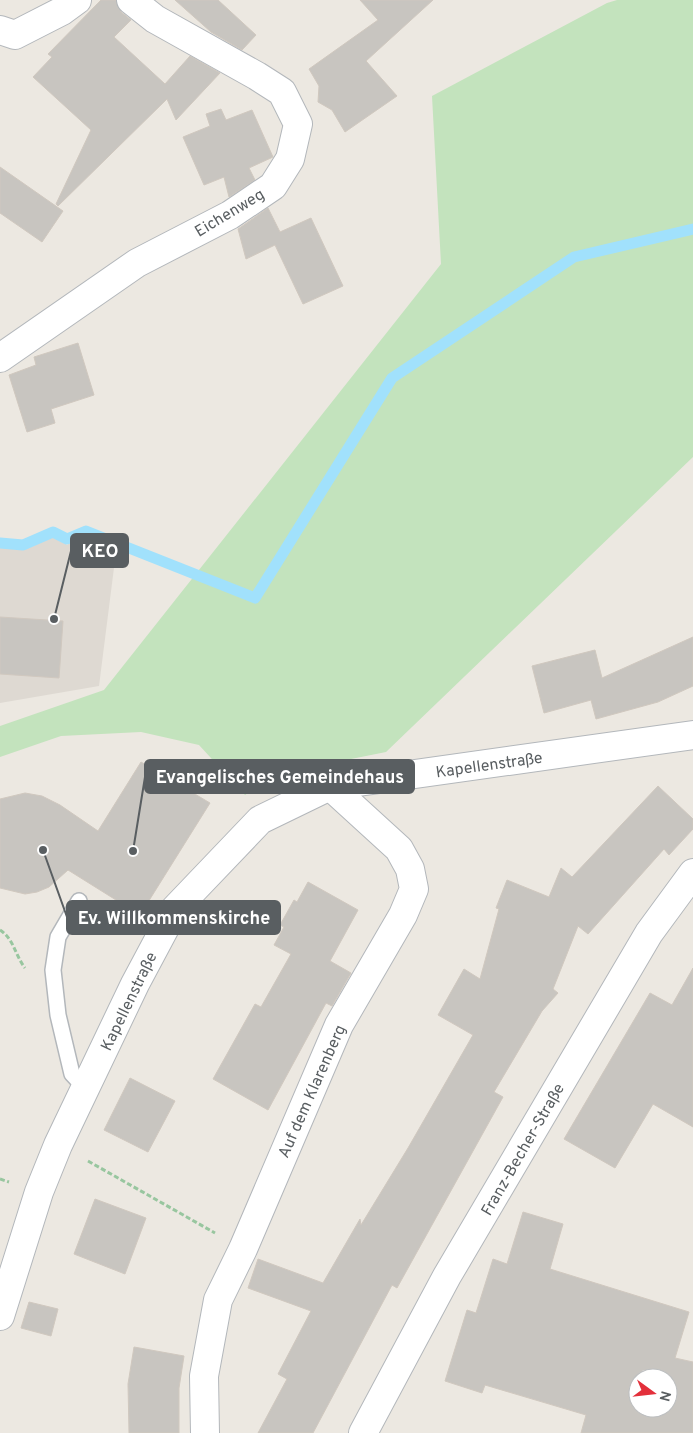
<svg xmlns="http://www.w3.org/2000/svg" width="693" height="1433" font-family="Overpass,sans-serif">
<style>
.education{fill:#ded9d2}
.green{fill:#c3e3bd}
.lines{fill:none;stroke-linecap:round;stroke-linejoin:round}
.stream{stroke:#a1e1fc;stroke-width:11}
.building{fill:#c8c5c0;stroke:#d0c8bf;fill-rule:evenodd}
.service-casing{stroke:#b3b7bb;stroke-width:18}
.minor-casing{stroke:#b3b7bb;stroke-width:30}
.path{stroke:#98c69f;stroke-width:3;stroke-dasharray:5 2.5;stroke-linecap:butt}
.service{stroke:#fff;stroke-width:15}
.minor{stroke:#fff;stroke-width:28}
.labels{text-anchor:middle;stroke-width:5;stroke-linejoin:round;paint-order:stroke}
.street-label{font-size:16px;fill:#595e61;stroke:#fff}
.leader{fill:none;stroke:#595e61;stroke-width:2}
.callout-dot{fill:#595e61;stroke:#fff;stroke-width:2}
.callout{fill:#595e61;stroke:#595e61;stroke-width:2}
.callout-label{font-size:18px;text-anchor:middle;font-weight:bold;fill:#fff}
</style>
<rect width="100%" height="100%" fill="#ece8e1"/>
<!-- education -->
<path class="education" d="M 86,531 L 116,552 L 99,686 L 0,703 L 0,545 L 9,548 L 34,546 L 51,534 L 67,545 Z"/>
<!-- green -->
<path class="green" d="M 617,0 L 693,0 L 693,457 L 386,752 L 276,774 L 245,795 L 199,745 L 141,732 L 61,736 L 0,757 L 0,726 L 104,690 L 441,264 L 432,96 L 607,3 Z"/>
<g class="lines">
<!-- stream -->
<path class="stream" d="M 0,543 L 23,545 L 53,532 L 67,539 L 86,531 L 255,598 L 392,378 L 574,257 L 693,229"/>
</g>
<!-- building -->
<g class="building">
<path d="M 101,0 L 116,0 L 121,12 L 131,20 L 114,37 L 165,84 L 190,56 L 220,73 L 176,120 L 167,99 L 58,206 L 56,204 L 91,130 L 33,77 L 52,57 L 48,54 Z"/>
<path d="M 175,0 L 218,0 L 256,35 L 242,50 L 211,32 Z"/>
<path d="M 360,0 L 433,0 L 366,61 L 397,96 L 345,132 L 332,110 L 318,102 L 319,86 L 309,69 L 378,20 Z"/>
<path d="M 221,109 L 226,120 L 252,110 L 273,157 L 249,168 L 255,180 L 229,197 L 224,177 L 204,185 L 183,137 L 210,126 L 206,114 Z"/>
<path d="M 0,167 L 63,211 L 42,242 L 0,213 Z"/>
<path d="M 268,208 L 280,232 L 311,218 L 343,286 L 303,304 L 275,245 L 246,259 L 238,229 Z"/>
<path d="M 78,343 L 94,395 L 51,409 L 55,423 L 27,432 L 9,375 L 36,365 L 34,357 Z"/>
<path d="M 0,617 L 63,621 L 59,678 L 0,674 Z"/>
<path d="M 693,637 L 693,686 L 658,702 L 596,719 L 591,700 L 544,713 L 532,666 L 595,650 L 602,678 Z"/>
<path d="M 141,762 L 210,803 L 140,915 L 68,870 L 49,887 L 37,892 L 25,894 L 0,888 L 0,799 L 25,793 L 42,796 L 60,805 L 98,831 Z"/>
<path d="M 658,786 L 693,819 L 693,829 L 669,855 L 664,849 L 588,934 L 578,926 L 553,989 L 558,993 L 542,1011 L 494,1092 L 503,1097 L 397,1288 L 392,1285 L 313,1433 L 258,1433 L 287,1379 L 278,1374 L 311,1311 L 248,1288 L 258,1259 L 323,1283 L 360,1219 L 361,1225 L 408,1148 L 473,1035 L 438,1015 L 464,969 L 480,979 L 499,909 L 496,908 L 507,880 L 549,897 L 561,868 L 572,877 Z"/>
<path d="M 308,882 L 358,910 L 330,961 L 351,973 L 332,1006 L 326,1003 L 268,1110 L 213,1079 L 255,1004 L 261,1007 L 291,954 L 274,945 L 284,927 L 280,925 L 294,900 L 297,902 Z"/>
<path d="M 693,968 L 693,1127 L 653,1104 L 615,1168 L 564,1139 L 650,993 L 672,1005 Z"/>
<path d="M 130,1078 L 175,1101 L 148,1152 L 104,1130 Z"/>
<path d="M 95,1199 L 146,1218 L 125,1274 L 74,1254 Z"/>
<path d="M 523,1212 L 563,1224 L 550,1269 L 689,1312 L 675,1358 L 693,1362 L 693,1433 L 581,1433 L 586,1415 L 485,1385 L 482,1393 L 445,1381 L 467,1310 L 476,1313 L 493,1259 L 507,1264 ZM 638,1378 L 668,1378 L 668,1408 L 638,1408 Z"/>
<path d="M 29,1302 L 58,1309 L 51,1336 L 21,1328 Z"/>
<path d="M 134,1347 L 184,1356 L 179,1388 L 179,1433 L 129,1433 L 128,1384 Z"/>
</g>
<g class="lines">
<!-- service casing -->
<g class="service-casing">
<path id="service" d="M 79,901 L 58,937 L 53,970 L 58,1015 L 72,1074 L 85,1088"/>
</g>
<!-- minor casing -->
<g class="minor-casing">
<g id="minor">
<path d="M 0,30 L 15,35 L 62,11 L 77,0"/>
<path d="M 0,358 L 137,263 L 230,215 L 273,186 L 290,159 L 298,124 L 282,92 L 257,76 L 155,19 L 131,0"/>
<path d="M 0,1316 L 39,1192 L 58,1145 L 135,984 L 175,909 L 260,820 L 330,786 L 693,735"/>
<path d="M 205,1433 L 204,1376 L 218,1300 L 243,1249 L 339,1025 L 403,915 L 414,889 L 410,869 L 399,849 L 330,786"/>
<path d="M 363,1433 L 447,1276 L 649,933 L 693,873"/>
</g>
</g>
<!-- path -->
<g class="path">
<path d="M 0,930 C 14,939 15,955 25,968"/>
<path d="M 88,1161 L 215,1233"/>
<path d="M 0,1179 L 9,1182"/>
</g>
<!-- service -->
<use href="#service" class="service"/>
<!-- minor -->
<use href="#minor" class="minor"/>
</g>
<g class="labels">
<!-- street labels -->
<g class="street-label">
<text transform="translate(229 212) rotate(-31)" y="6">Eichenweg</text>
<text transform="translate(489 764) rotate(-8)" y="6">Kapellenstraße</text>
<text transform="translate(128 1001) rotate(-64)" y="6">Kapellenstraße</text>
<text transform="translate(311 1091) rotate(-66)" y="6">Auf dem Klarenberg</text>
<text transform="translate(522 1149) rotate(-60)" y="6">Franz-Becher-Straße</text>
</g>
</g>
<!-- callouts -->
<path class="leader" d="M54 619L71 551M133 851L145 777M43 850L67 917"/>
<g class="callout-dot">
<circle cx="54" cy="619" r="5"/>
<circle cx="133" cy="851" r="5"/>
<circle cx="43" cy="850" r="5"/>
</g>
<g class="callout">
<rect x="71" y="534" width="57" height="33" rx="5"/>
<rect x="145" y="760" width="269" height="33" rx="5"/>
<rect x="67" y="901" width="213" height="33" rx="5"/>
</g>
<g class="callout-label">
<text x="100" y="557">KEO</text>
<text x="280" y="783">Evangelisches Gemeindehaus</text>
<text x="174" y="924">Ev. Willkommenskirche</text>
</g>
<!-- north arrow -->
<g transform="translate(653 1393) rotate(105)"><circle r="24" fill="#ffffff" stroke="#bdbfc0"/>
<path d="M0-4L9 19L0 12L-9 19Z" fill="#e3303b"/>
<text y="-8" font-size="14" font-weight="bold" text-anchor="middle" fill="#595e61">N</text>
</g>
</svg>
